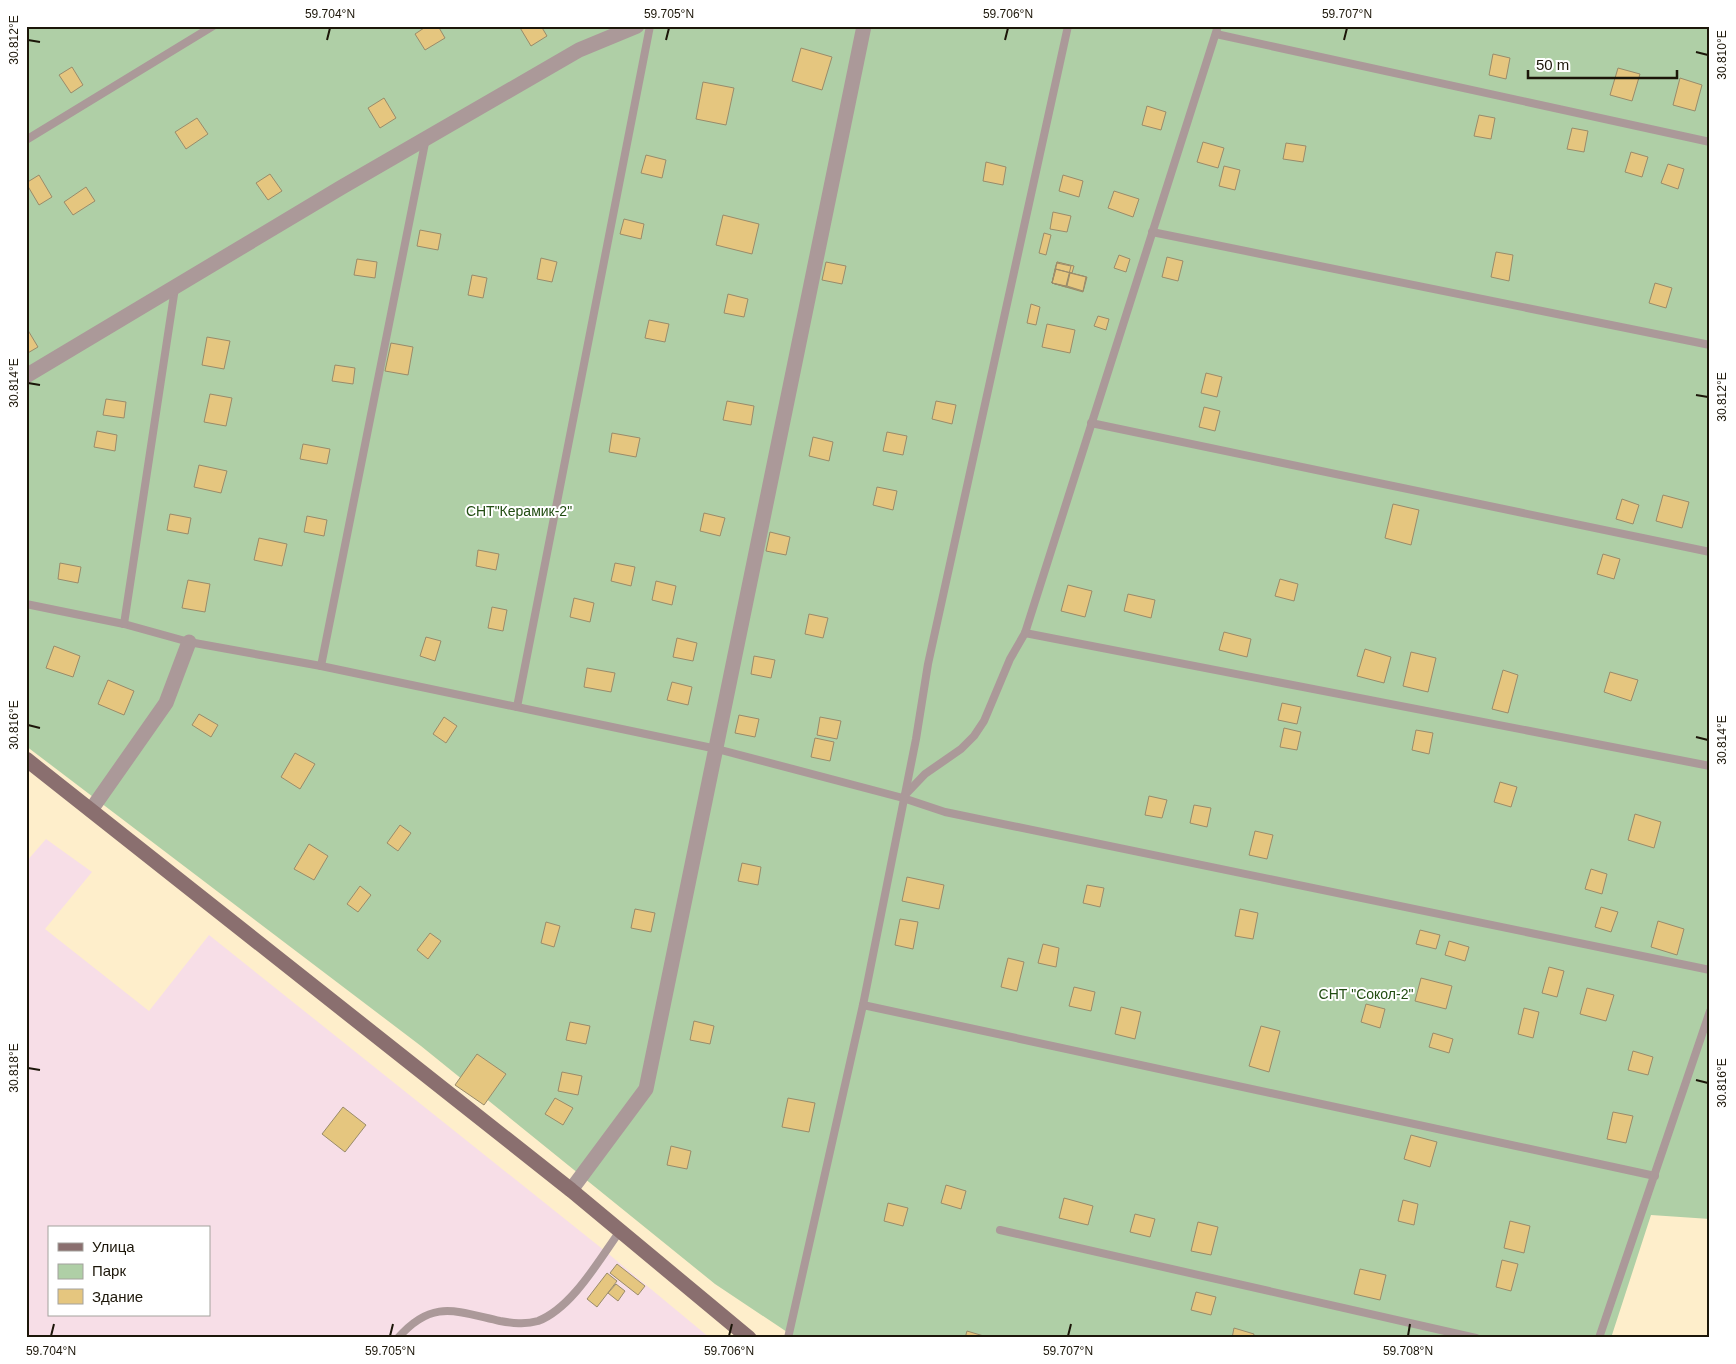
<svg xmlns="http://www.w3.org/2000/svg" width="1736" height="1364" font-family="Helvetica,sans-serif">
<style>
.industrial{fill:#f7dee7;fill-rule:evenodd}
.green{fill:#afcfa6}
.building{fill:#e5c67f;stroke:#998b6a;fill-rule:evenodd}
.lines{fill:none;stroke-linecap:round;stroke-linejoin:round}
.lane{stroke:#ab9999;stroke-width:8}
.street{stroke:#ab9999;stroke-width:15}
.secondary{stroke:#8a6f6f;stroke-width:15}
.ticks{fill:none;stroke:#1c1609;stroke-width:2}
.labels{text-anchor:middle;stroke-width:4;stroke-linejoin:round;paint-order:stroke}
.park-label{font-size:14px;fill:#224d12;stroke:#fff}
.neatline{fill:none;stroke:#1c1609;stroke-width:2}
.ticks-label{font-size:12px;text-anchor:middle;fill:#1c1609}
</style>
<rect width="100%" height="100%" fill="#feeecb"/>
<!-- industrial -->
<path class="industrial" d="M 46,839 L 92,872 L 45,929 L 149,1011 L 209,935 L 605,1251 L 710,1338 L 26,1338 L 26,862 ZM 49,1228 L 209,1228 L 209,1315 L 49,1315 Z"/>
<!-- green -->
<path class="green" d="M 26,26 L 1710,26 L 1710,1219 L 1651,1215 L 1611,1338 L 796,1338 L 715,1284 L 421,1046 L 26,746 Z"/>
<!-- building -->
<g class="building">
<path d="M 427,26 L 438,26 L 445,38 L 425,50 L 415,34 Z"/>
<path d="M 519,26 L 541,26 L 547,36 L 531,46 Z"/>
<path d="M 801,48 L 832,57 L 822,90 L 792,81 Z"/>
<path d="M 1493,54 L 1510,58 L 1506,79 L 1489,75 Z"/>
<path d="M 72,67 L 83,85 L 71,93 L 59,75 Z"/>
<path d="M 1618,68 L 1640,74 L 1632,101 L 1610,95 Z"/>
<path d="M 1680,78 L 1702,85 L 1695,111 L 1673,105 Z"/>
<path d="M 703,82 L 734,88 L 726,125 L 696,119 Z"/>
<path d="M 384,98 L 396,118 L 380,128 L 368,108 Z"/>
<path d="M 1147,106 L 1166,112 L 1161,130 L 1142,125 Z"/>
<path d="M 1479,115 L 1495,118 L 1491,139 L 1474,136 Z"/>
<path d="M 197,118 L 208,134 L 186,149 L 175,132 Z"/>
<path d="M 1572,128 L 1588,131 L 1584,152 L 1567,149 Z"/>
<path d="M 1203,142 L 1224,148 L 1218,168 L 1197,162 Z"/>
<path d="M 1286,143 L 1306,146 L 1303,162 L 1283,159 Z"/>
<path d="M 1631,152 L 1648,157 L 1642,177 L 1625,172 Z"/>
<path d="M 646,155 L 666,160 L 662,178 L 641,173 Z"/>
<path d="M 986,162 L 1006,167 L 1003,185 L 983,181 Z"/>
<path d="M 1668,164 L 1684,169 L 1678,189 L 1661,183 Z"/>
<path d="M 1224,166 L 1240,170 L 1235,190 L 1219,186 Z"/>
<path d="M 270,174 L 282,191 L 268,200 L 256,183 Z"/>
<path d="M 39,175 L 52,197 L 39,205 L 26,183 Z"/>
<path d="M 1063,175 L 1083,181 L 1079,197 L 1059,191 Z"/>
<path d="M 86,187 L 95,201 L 73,215 L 64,202 Z"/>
<path d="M 1114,191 L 1139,199 L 1133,217 L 1108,208 Z"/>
<path d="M 1053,212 L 1071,216 L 1067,232 L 1050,229 Z"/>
<path d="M 723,215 L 759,224 L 752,254 L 716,245 Z"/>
<path d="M 624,219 L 644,224 L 641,239 L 620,234 Z"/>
<path d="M 420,230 L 441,234 L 438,250 L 417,246 Z"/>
<path d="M 1044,233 L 1051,235 L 1046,255 L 1039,253 Z"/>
<path d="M 1496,252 L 1513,255 L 1509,281 L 1491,277 Z"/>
<path d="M 1119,255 L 1130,259 L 1126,272 L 1114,268 Z"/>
<path d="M 1167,257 L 1183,261 L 1178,281 L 1162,277 Z"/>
<path d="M 541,258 L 557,262 L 552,282 L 537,279 Z"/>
<path d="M 357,259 L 377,262 L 375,278 L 354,275 Z"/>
<path d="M 826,262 L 846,266 L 842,284 L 822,280 Z"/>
<path d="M 1057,262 L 1072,266 L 1066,287 L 1052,283 ZM 1057,263 L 1071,266 L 1066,286 L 1052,283 Z"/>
<path d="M 1057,262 L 1074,266 L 1072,273 L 1055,269 Z"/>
<path d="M 1057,263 L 1071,266 L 1066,286 L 1052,283 Z"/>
<path d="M 1055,269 L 1087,277 L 1083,292 L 1052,283 ZM 1056,269 L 1086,277 L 1083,291 L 1052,283 Z"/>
<path d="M 1070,273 L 1086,277 L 1083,291 L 1067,286 Z"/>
<path d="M 472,275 L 487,278 L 483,298 L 468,295 Z"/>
<path d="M 1655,283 L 1672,288 L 1666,308 L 1649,303 Z"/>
<path d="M 728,294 L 748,299 L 744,317 L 724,313 Z"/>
<path d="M 1031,304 L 1040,307 L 1036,325 L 1027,323 Z"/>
<path d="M 1098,316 L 1109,319 L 1106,330 L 1094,326 Z"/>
<path d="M 649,320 L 669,324 L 665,342 L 645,338 Z"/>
<path d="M 1047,324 L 1075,330 L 1070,353 L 1042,347 Z"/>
<path d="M 26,327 L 38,347 L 26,354 Z"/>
<path d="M 207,337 L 230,341 L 224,369 L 202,365 Z"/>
<path d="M 391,343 L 413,347 L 408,375 L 385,371 Z"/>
<path d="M 335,365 L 355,368 L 353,384 L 332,381 Z"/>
<path d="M 1206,373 L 1222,377 L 1217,397 L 1201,393 Z"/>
<path d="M 210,394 L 232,398 L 226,426 L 204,422 Z"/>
<path d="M 106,399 L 126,402 L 124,418 L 103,415 Z"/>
<path d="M 727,401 L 754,406 L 751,425 L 723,420 Z"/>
<path d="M 936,401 L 956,405 L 952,424 L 932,419 Z"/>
<path d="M 1204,407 L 1220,411 L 1215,431 L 1199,427 Z"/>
<path d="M 97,431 L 117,435 L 115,451 L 94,447 Z"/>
<path d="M 887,432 L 907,436 L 903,455 L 883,451 Z"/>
<path d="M 612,433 L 640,438 L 636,457 L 609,452 Z"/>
<path d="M 813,437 L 833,442 L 829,461 L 809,456 Z"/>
<path d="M 303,444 L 330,449 L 327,464 L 300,459 Z"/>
<path d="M 199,465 L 227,471 L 221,493 L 194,487 Z"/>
<path d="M 877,487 L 897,491 L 893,510 L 873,505 Z"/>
<path d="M 1663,495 L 1689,502 L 1682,528 L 1656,521 Z"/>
<path d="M 1622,499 L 1639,505 L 1633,524 L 1616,519 Z"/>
<path d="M 1393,504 L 1419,510 L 1411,545 L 1385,538 Z"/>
<path d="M 704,513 L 725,518 L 720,536 L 700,531 Z"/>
<path d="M 170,514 L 191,518 L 188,534 L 167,530 Z"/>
<path d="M 307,516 L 327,520 L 324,536 L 304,532 Z"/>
<path d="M 770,532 L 790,537 L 786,555 L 766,551 Z"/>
<path d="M 259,538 L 287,544 L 282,566 L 254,560 Z"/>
<path d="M 478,550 L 499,554 L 496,570 L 476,566 Z"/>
<path d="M 1603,554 L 1620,559 L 1614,579 L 1597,574 Z"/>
<path d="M 60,563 L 81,567 L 78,583 L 58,579 Z"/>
<path d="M 615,563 L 635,567 L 631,586 L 611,581 Z"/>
<path d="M 1280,579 L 1298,584 L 1294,601 L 1275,596 Z"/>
<path d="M 188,580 L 210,584 L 205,612 L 182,608 Z"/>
<path d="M 656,581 L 676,586 L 672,605 L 652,600 Z"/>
<path d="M 1068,585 L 1092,591 L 1085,617 L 1061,611 Z"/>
<path d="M 1128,594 L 1155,600 L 1151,618 L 1124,611 Z"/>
<path d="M 574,598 L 594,603 L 590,622 L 570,617 Z"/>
<path d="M 492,607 L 507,610 L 503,631 L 488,628 Z"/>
<path d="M 809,614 L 828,618 L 823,638 L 805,634 Z"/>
<path d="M 1224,632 L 1251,639 L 1247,657 L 1219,650 Z"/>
<path d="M 426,637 L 441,641 L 435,661 L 420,656 Z"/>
<path d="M 677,638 L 697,643 L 693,661 L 673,657 Z"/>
<path d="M 54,646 L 80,656 L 73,677 L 46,668 Z"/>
<path d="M 1365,649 L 1391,657 L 1384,683 L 1357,676 Z"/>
<path d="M 1411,652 L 1436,658 L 1428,692 L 1403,686 Z"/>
<path d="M 754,656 L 775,660 L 771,678 L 751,674 Z"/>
<path d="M 587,668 L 615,673 L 611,692 L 584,687 Z"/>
<path d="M 1503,670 L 1518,675 L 1508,713 L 1492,709 Z"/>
<path d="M 1610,672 L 1638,680 L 1631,701 L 1604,692 Z"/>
<path d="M 108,680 L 134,691 L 124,715 L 98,704 Z"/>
<path d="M 672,682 L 692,687 L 688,705 L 667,700 Z"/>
<path d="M 1282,703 L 1301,707 L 1297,724 L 1278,720 Z"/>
<path d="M 199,714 L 218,725 L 211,737 L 192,725 Z"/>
<path d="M 739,715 L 759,719 L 755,737 L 735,733 Z"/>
<path d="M 444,717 L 457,726 L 446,743 L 433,734 Z"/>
<path d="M 820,717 L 841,721 L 837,739 L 817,735 Z"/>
<path d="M 1284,728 L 1301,732 L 1297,750 L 1280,747 Z"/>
<path d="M 1416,730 L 1433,733 L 1429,754 L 1412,750 Z"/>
<path d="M 815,738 L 834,742 L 830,761 L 811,757 Z"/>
<path d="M 295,753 L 315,764 L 300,789 L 281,777 Z"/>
<path d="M 1500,782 L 1517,787 L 1511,807 L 1494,802 Z"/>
<path d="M 1149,796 L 1167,800 L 1162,818 L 1145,815 Z"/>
<path d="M 1194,805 L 1211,808 L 1207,827 L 1190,823 Z"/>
<path d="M 1635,814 L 1661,822 L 1654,848 L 1628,840 Z"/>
<path d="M 400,825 L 411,833 L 398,851 L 387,843 Z"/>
<path d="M 1255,831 L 1273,835 L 1267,859 L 1249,855 Z"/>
<path d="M 309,844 L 328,856 L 314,880 L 294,869 Z"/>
<path d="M 742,863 L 761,867 L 758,885 L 738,881 Z"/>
<path d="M 1591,869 L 1607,874 L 1602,894 L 1585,889 Z"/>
<path d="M 907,877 L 944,885 L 939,909 L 902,901 Z"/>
<path d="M 1087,885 L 1104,888 L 1100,907 L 1083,903 Z"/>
<path d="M 360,886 L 371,895 L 358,912 L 347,904 Z"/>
<path d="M 1601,907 L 1618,912 L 1611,932 L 1595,927 Z"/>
<path d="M 635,909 L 655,913 L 651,932 L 631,928 Z"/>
<path d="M 1240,909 L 1258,913 L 1253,939 L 1235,936 Z"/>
<path d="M 900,919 L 918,922 L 913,949 L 895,945 Z"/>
<path d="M 1658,921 L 1684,929 L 1677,955 L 1651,947 Z"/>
<path d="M 546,922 L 560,926 L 554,947 L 541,943 Z"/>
<path d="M 1420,930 L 1440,935 L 1436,949 L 1416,944 Z"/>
<path d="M 430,933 L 441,941 L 428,959 L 417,950 Z"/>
<path d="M 1449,941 L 1469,947 L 1465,961 L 1445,955 Z"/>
<path d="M 1043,944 L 1059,948 L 1056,967 L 1038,963 Z"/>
<path d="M 1008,958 L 1024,962 L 1017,991 L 1001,987 Z"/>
<path d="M 1549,967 L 1564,971 L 1557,997 L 1542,993 Z"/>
<path d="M 1421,978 L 1452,986 L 1446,1009 L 1415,1001 Z"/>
<path d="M 1074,987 L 1095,992 L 1091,1011 L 1069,1006 Z"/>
<path d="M 1587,988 L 1614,995 L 1606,1021 L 1580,1014 Z"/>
<path d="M 1366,1004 L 1385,1009 L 1380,1028 L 1361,1022 Z"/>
<path d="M 1121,1007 L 1141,1012 L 1135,1039 L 1115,1034 Z"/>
<path d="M 1524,1008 L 1539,1012 L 1533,1038 L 1518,1034 Z"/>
<path d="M 694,1021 L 714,1026 L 710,1044 L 690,1040 Z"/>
<path d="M 570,1022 L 590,1026 L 586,1044 L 566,1040 Z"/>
<path d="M 1261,1026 L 1280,1031 L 1269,1072 L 1249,1066 Z"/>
<path d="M 1433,1033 L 1453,1039 L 1449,1053 L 1429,1047 Z"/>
<path d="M 1633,1051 L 1653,1057 L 1648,1075 L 1628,1070 Z"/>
<path d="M 477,1054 L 506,1074 L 484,1105 L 455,1085 Z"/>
<path d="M 562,1072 L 582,1076 L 578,1095 L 558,1091 Z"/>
<path d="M 555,1098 L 573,1108 L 563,1125 L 545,1114 Z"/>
<path d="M 788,1098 L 815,1103 L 809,1132 L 782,1127 Z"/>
<path d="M 343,1107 L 366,1125 L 345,1152 L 322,1134 Z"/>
<path d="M 1613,1112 L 1633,1116 L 1626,1143 L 1607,1139 Z"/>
<path d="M 1411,1135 L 1437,1142 L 1430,1167 L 1404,1159 Z"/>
<path d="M 671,1146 L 691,1151 L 687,1169 L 667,1165 Z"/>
<path d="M 946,1185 L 966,1191 L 961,1209 L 941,1203 Z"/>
<path d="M 1064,1198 L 1093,1206 L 1088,1225 L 1059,1218 Z"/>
<path d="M 1403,1200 L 1418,1204 L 1414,1225 L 1398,1221 Z"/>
<path d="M 888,1203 L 908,1208 L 903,1226 L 884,1221 Z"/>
<path d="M 1135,1214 L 1155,1219 L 1150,1237 L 1130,1232 Z"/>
<path d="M 1510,1221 L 1530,1226 L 1524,1253 L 1504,1248 Z"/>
<path d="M 1198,1222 L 1218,1227 L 1211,1255 L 1191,1251 Z"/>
<path d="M 1502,1260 L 1518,1264 L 1511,1291 L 1496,1287 Z"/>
<path d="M 617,1264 L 645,1286 L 638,1295 L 610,1273 Z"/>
<path d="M 1360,1269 L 1386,1275 L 1380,1300 L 1354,1294 Z"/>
<path d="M 607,1273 L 617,1281 L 597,1307 L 587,1299 Z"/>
<path d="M 616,1284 L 625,1291 L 618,1301 L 608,1293 Z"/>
<path d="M 1196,1292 L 1216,1297 L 1211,1315 L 1191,1310 Z"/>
<path d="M 1234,1328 L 1254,1334 L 1253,1338 L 1232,1338 Z"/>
<path d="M 967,1331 L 987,1337 L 986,1338 L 965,1338 Z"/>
</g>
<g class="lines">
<!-- lane -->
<g class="lane">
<path d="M 1216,34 L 1710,142"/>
<path d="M 26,140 L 213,26"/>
<path d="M 1152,232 L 1710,345"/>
<path d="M 1091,423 L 1710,552"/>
<path d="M 26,604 L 124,624 L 189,642 L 321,666 L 717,749 L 903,798 L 945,812 L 1710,970"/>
<path d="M 124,624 L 175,288"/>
<path d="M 1025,633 L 1710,766"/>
<path d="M 321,666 L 426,138"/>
<path d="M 517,707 L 650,26"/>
<path d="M 904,796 L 925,774 L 961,749 L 974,736 L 984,721 L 1010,659 L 1025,633 L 1218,26"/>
<path d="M 863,1005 L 1655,1176"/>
<path d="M 1000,1230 L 1476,1338"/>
<path d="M 398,1338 C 432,1299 455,1311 500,1321 C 512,1323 525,1325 538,1321 C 572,1308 599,1260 620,1231"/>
<path d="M 788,1338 L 863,1005 L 916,739 L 928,664 L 1068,26"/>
<path d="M 1599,1338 L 1710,1011"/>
</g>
<!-- street -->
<g class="street">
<path d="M 26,376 L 342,187 L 579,50 L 637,26"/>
<path d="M 91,810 L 166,703 L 189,642"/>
<path d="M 571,1190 L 646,1089 L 864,26"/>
</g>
<!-- secondary -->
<path class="secondary" d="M 26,759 L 571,1190 L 749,1338"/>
</g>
<!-- ticks -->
<path class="ticks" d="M 28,40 L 40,42M 327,40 L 330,28M 666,40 L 669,28M 1005,40 L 1008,28M 1344,40 L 1347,28M 1696,52 L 1708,55M 28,383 L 40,385M 1696,395 L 1708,397M 28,725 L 40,728M 1696,737 L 1708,740M 28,1068 L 40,1070M 1696,1080 L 1708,1083M 51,1336 L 54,1324M 390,1336 L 393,1324M 729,1336 L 732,1324M 1068,1336 L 1071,1324M 1408,1336 L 1410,1324"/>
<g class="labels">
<!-- park labels -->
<g class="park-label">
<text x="519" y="516">СНТ"Керамик-2"</text>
<text x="1366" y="999">СНТ "Сокол-2"</text>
</g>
</g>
<!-- border -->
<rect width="1736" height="1364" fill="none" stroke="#ffffff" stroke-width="55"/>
<!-- legend -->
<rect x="48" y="1226" width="162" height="90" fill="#ffffff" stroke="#a4a29d"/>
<rect x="58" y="1243" width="25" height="8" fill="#8a6f6f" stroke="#a4a29d"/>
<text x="92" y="1252" font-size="15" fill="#1c1609">Улица</text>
<rect x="58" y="1264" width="25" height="15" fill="#afcfa6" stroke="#a4a29d"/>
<text x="92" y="1276" font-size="15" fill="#1c1609">Парк</text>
<rect x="58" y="1289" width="25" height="15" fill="#e5c67f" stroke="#a4a29d"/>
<text x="92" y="1302" font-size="15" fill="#1c1609">Здание</text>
<!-- scale -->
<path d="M1528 70v8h149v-8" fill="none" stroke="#1c1609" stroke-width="2.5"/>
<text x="1536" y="70" font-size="15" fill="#1c1609" stroke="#ffffff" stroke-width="4" paint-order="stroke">50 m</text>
<rect x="28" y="28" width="1680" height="1308" class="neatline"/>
<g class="ticks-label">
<text x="330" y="18">59.704°N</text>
<text x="669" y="18">59.705°N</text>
<text x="1008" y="18">59.706°N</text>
<text x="1347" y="18">59.707°N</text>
<text transform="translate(14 40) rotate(-90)" y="4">30.812°E</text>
<text transform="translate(1722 55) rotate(-90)" y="4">30.810°E</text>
<text transform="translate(14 383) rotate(-90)" y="4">30.814°E</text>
<text transform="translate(1722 397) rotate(-90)" y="4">30.812°E</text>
<text transform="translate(14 725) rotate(-90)" y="4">30.816°E</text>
<text transform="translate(1722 740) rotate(-90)" y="4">30.814°E</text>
<text transform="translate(14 1068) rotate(-90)" y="4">30.818°E</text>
<text transform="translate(1722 1083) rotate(-90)" y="4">30.816°E</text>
<text x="51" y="1355">59.704°N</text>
<text x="390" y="1355">59.705°N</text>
<text x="729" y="1355">59.706°N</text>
<text x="1068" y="1355">59.707°N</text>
<text x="1408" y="1355">59.708°N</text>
</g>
</svg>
